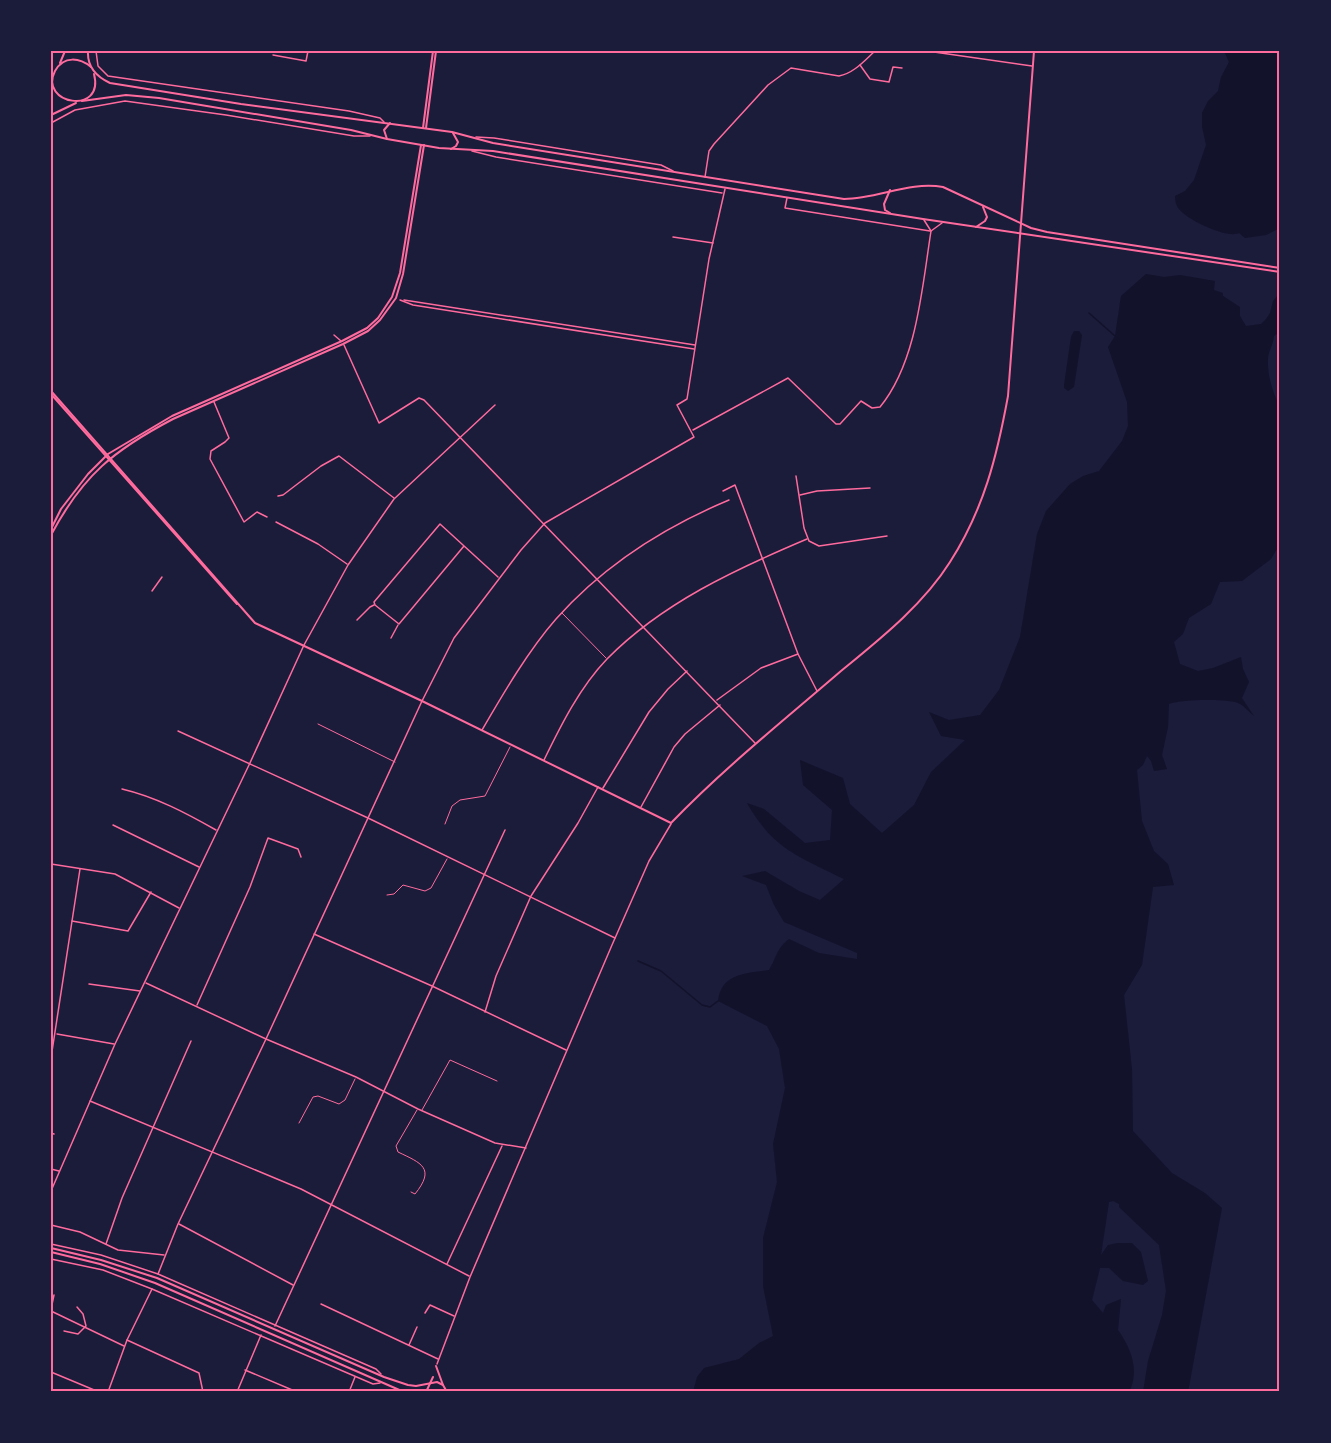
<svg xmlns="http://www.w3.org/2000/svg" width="1331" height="1443" font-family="Rubik,sans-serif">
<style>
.water{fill:#12122b}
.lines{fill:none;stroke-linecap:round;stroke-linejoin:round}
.stream{stroke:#12122b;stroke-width:1.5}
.service{stroke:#ff6b9d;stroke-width:1}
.pedestrian{stroke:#ff6b9d;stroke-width:1.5}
.minor{stroke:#ff6b9d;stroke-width:1.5}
.tertiary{stroke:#ff6b9d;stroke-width:2}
.secondary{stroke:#ff6b9d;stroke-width:2}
.neatline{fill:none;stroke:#ff6b9d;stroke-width:2}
</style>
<rect width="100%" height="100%" fill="#1b1b3a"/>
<!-- water -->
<g class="water">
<path d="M 1224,51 L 1280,51 L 1280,228 L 1266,235 L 1245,238 L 1239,233 C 1228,239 1187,220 1179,209 C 1176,206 1175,200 1175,196 L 1185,191 L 1194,180 L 1206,145 L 1202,127 L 1202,113 L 1208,101 L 1218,91 L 1221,77 L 1229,62 Z"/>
<path d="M 1146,274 L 1164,277 L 1180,275 L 1215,281 L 1214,290 L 1223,293 L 1223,296 L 1240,307 L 1240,316 L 1246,326 L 1261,324 L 1266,319 L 1270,313 L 1273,301 L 1280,293 L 1280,332 L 1274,336 C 1273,346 1268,352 1268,359 C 1267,375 1273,394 1280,407 L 1280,544 L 1271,559 L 1242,581 L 1220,582 L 1211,604 L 1189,618 L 1183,634 L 1174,642 L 1180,664 L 1198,671 L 1213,668 L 1241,657 L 1243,669 L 1249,682 L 1242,698 L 1254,716 C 1248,711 1243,704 1235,702 C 1221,699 1182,699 1169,704 L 1168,727 L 1162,755 L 1167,769 L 1154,771 L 1151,761 L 1147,756 L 1143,765 L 1137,770 L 1142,821 L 1154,851 L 1168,864 L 1174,885 L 1153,887 L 1142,965 L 1124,995 L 1132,1069 L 1133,1131 L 1172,1173 L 1205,1193 L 1222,1208 L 1188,1392 L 1143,1392 L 1148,1361 L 1162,1315 L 1166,1291 L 1159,1245 L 1119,1207 L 1119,1204 L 1113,1201 L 1109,1202 L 1101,1255 L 1108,1245 L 1117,1243 L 1132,1243 L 1141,1252 L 1148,1281 L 1143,1285 L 1123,1281 L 1109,1268 L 1100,1268 L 1092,1300 L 1103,1313 L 1106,1305 L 1121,1299 L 1118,1330 C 1131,1348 1140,1371 1129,1392 L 693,1392 L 697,1377 L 704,1368 L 739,1359 L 759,1343 L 773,1336 L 763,1286 L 763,1238 L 777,1182 L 773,1144 L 785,1088 L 779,1049 L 767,1026 L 718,1001 C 721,973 747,973 769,970 C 777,957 776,949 789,939 L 819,953 L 857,959 L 857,953 L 784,922 L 774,905 L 766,885 L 742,876 L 765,871 L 799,891 L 820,900 L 844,879 C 798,856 774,850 747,803 L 764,809 L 805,843 L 830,840 L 832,810 L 803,785 L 800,760 L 843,778 L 850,804 L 882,833 L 914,805 L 931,772 L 965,740 L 941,736 L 929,712 L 949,720 L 980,715 L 999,690 L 1020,637 L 1037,534 L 1046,511 L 1070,484 L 1083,476 L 1099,471 L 1122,441 L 1128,426 L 1127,402 L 1108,347 L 1115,336 L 1121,296 Z"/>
<path d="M 1074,331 L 1079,331 L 1082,335 L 1074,387 L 1068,391 L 1064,388 L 1064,385 L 1071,337 Z"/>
</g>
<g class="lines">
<!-- stream -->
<g class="stream">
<path d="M 1089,313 L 1115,336"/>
<path d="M 638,961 L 661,971 L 702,1005 L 710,1007 L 718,1001"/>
</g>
<!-- service -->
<g class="service">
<path d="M 562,613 L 606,658"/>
<path d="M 318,724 L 395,762"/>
<path d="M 445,824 L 452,806 L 460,800 L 485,796 L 510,747"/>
<path d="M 387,895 L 394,894 L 403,885 L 425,891 L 431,888 L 447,859"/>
<path d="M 422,1110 L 450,1060 L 497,1081"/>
<path d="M 299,1123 L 313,1097 L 318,1096 L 339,1104 L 345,1100 L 355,1079"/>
<path d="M 411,1192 L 415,1194 C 436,1168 421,1163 398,1152 L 396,1146 L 417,1110"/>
</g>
<!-- pedestrian -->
<g class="pedestrian">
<path d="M 273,55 L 306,61 L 308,51"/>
<path d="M 400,300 L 413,305 L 694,349"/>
<path d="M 404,300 L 695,345"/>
</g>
<!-- minor -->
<g class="minor">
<path d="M 96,51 L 98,66 L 108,76 L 349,111 L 380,118 L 384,122"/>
<path d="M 927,51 L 1032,66"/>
<path d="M 860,65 L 870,79 L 889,82 L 893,67 L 902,68"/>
<path d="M 51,123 L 75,110 L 125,101 L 226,115 L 354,136 L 370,136"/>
<path d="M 476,137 L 494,138 L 661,165 L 673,171"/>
<path d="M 472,151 L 496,157 L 722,193"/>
<path d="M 705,177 L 709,151 L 714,144 L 768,85 L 791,68 L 839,76 C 854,73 864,61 875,51"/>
<path d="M 787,198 L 785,208 L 930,231"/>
<path d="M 924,220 L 931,231"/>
<path d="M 673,237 L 713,243"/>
<path d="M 334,335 L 341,341"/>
<path d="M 344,345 L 379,423 L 419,398 L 424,400 L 755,743"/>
<path d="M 214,402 L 229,438 L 225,442 L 211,451 L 210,459 L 244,522 L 257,512 L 267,517"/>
<path d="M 693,430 L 788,378 L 836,424 L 840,424 L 861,401 L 872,408 L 880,407 C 917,362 922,288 931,231 L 942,223"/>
<path d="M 796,476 L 804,528 L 809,541 L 819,546 L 887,536"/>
<path d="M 723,491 L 735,485 L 798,654 L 817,691"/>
<path d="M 800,495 L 817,491 L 870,488"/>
<path d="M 278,496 L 283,495 L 321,466 L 339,456 L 394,498"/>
<path d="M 276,522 L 318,544 L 347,564"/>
<path d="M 464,546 L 399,624 L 375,605 L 374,602 L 440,524 L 498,577"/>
<path d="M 152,591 L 162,577"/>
<path d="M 357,620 L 370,607 L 374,605"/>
<path d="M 391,638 L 398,625"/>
<path d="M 717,700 L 761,668 L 798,654"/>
<path d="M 482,730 C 503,694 528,651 556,619 C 604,565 662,528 729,500"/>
<path d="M 178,731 L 368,818 L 615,938"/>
<path d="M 544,760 C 561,725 580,687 607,659 C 662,603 736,569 807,539"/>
<path d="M 603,788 L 649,712 L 668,689 L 687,671"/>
<path d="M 122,789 C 156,797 186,813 216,830"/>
<path d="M 641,807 L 674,747 L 685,734 L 720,705"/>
<path d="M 113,825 L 199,867"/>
<path d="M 51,864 L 115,874 L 179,908"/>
<path d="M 72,921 L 128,931 L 151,892"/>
<path d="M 314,934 L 432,986 L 566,1050"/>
<path d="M 146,983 L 266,1039 L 356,1077 L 418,1109 L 495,1143 L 526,1148"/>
<path d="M 89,984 L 140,991"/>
<path d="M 197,1005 L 250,887 L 268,838 L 298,849 L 301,857"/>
<path d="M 485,1012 L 496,976 L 531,896 L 578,823 L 598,787"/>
<path d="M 57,1034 L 114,1044"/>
<path d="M 51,1058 L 80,869"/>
<path d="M 90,1101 L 301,1189 L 469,1276"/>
<path d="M 51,1133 L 54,1134"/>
<path d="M 51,1169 L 59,1171"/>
<path d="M 51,1191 L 115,1044 L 249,765 L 304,645 L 348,565 L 394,499 L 495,405"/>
<path d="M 179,1224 L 293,1285"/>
<path d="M 51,1225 L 80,1232 L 118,1250 L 164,1255"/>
<path d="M 51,1244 L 101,1255 L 158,1274 L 376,1369 L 381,1374"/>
<path d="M 106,1244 L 122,1198 L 191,1041"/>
<path d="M 51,1259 L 103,1270 L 152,1289 L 373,1384 L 380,1383"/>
<path d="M 447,1264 L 502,1146"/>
<path d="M 158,1274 L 178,1224 L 266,1039 L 422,701 L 454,638 L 521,550 L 545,523 L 694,437 L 677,405 L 687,399 L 709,259 L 725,189"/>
<path d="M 321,1304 L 438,1359"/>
<path d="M 51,1309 L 54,1295"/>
<path d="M 51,1311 L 124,1346"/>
<path d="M 425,1313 L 430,1305 L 454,1316"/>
<path d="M 275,1326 L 505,830"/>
<path d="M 64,1331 L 78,1334 L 86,1326 L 83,1314 L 77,1307"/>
<path d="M 127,1340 L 199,1373 L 203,1392"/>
<path d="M 409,1345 L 417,1327"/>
<path d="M 437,1364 L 470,1277 L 612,945 L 649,861 L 671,824"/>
<path d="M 245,1370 L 297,1392"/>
<path d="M 51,1372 L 99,1392"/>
<path d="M 108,1392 L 127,1340 L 152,1289"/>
<path d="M 237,1392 L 261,1335"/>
<path d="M 349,1392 L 355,1377"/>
</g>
<!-- tertiary -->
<g class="tertiary">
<path d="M 423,128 L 433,51"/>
<path d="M 426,128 L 436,51"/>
<path d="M 51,391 L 255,623 L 422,701 L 671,823 C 724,768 783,721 841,671 C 880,639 923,605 950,562 C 984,509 997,456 1008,396 L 1034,51"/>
<path d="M 51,394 L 237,604"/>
<path d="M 51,529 L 61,509 L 88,474 L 108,454 L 172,416 L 342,341 L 367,328 L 378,318 L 392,297 L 400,273 L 421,145"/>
<path d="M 51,535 C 83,475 114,450 173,419 L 343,344 L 368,331 L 380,320 L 396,298 L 403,274 L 424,145"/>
<path d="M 51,1248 L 101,1260 L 157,1278 L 384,1377 L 408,1385 L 416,1386 L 437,1382 L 443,1385 L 447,1392"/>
<path d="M 51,1252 L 100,1264 L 155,1283 L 404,1392"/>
<path d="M 436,1366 L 443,1385"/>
<path d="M 426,1392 L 433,1377"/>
</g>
<!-- secondary -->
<g class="secondary">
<path d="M 88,51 C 87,67 97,77 110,83 L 241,104 L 452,132 L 493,143 L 844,199 C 878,199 909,181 943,187 L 1031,228 L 1047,232 L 1280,268"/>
<path d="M 60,63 L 65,51"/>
<path d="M 91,67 C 80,58 64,55 55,71 C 38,104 105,116 94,74"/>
<path d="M 82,101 L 126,95 L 159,98 L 351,130 L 387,139 L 439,148 L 493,151 L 923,219 L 1280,272"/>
<path d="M 51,115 L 76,103"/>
<path d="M 387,139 L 384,130 L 390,123"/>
<path d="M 451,149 L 456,146 L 458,142 L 453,133"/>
<path d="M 890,213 L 885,210 L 884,204 L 890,190"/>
<path d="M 976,227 L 985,221 L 987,217 L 983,207"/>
</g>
</g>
<!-- border -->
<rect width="1331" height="1443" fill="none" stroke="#1b1b3a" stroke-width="105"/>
<rect x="52" y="52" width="1226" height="1338" class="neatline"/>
</svg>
